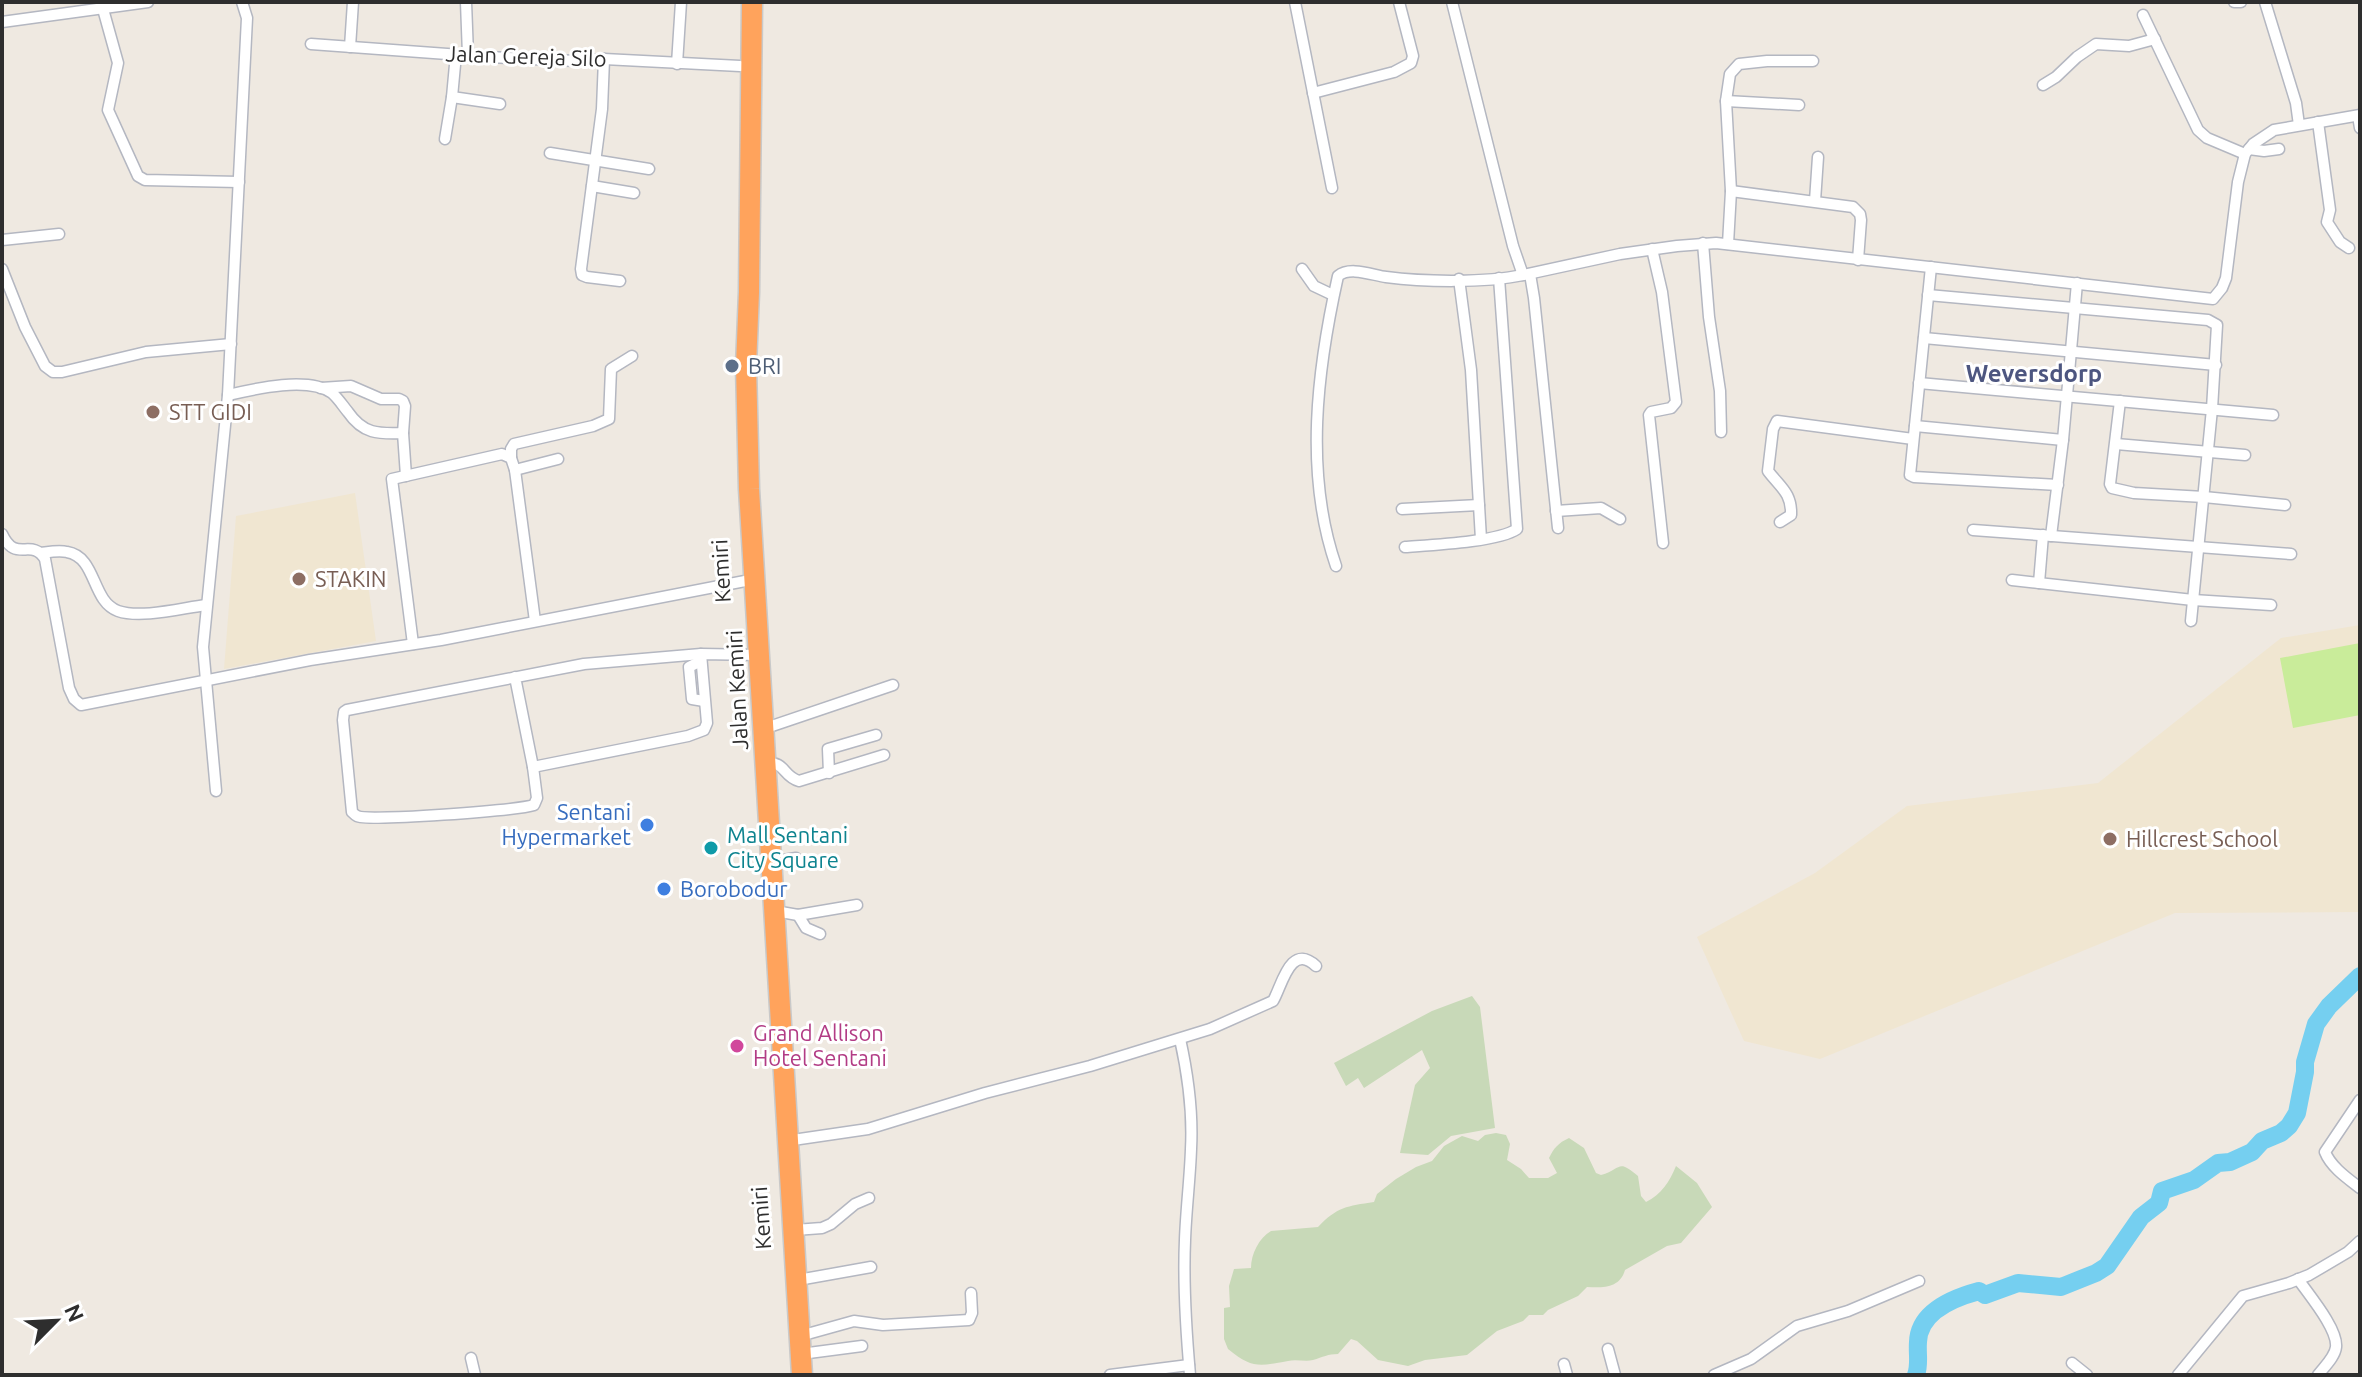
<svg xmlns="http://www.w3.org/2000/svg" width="2362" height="1377" font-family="Ubuntu,sans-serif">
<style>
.education{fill:#f0e6d1}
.cemetery{fill:#c8d9b8}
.pitch{fill:#c9ec9a}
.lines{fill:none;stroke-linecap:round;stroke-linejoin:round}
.river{stroke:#75cff0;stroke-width:18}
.street-casing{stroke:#b4b7c1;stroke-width:13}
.highway-casing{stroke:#c9c9c9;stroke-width:23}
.street{stroke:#fff;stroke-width:10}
.highway{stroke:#ffa35c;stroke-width:20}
.service-dot{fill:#5c6f8a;stroke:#fff;stroke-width:3}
.education-dot{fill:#8d6e63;stroke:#fff;stroke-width:3}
.shop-dot{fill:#3f7fe0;stroke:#fff;stroke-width:3}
.culture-dot{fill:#0f9aa8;stroke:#fff;stroke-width:3}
.hotel-dot{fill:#d1479c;stroke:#fff;stroke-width:3}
.labels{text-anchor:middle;stroke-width:6;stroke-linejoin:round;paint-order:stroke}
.street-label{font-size:22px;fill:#2e2e2e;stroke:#fff}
.service-label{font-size:22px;fill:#4e5e75;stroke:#fff;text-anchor:start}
.education-label{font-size:22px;fill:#785e54;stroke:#fff;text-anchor:start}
.shop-label{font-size:22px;fill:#366cbe;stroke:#fff;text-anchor:end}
.culture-label{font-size:22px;fill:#0d838f;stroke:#fff;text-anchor:start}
.hotel-label{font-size:22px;fill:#b23c85;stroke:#fff;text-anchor:start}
.neighbourhood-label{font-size:24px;font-weight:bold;fill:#4d5680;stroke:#fff}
</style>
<rect width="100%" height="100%" fill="#efe9e1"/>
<!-- education -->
<g class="education">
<path d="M 355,493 L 376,641 L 224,669 L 236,516 Z"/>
<path d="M 2360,625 L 2360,912 L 2175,913 L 1820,1059 L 1744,1041 L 1697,937 L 1815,873 L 1907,806 L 2098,783 L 2281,638 Z"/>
</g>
<!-- cemetery -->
<g class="cemetery">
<path d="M 1472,996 L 1480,1007 L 1495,1128 L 1451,1136 L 1428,1155 L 1400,1153 L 1415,1085 L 1430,1068 L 1422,1050 L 1364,1088 L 1358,1078 L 1346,1086 L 1334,1063 L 1432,1011 Z"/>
<path d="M 1496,1133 L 1506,1135 L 1510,1144 L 1507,1160 L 1521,1169 L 1529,1178 L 1548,1178 L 1557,1173 L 1549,1158 C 1554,1148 1558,1143 1569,1138 L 1584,1148 L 1596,1173 L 1601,1175 C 1622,1169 1617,1158 1638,1176 L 1641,1196 L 1646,1202 C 1661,1195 1670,1181 1676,1166 L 1697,1183 L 1712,1207 L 1681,1243 L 1667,1246 L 1625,1270 C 1620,1288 1603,1288 1587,1287 L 1578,1296 L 1548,1310 L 1543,1315 L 1529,1315 L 1523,1321 L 1497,1331 L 1467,1355 L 1425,1360 L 1408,1366 L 1378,1360 L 1357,1341 L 1351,1339 L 1338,1354 C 1328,1354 1323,1357 1313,1360 C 1306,1362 1296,1359 1288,1361 C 1260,1366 1252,1369 1228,1349 L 1224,1339 L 1224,1308 L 1230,1307 L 1229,1286 L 1234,1269 L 1251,1268 C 1251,1254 1259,1238 1271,1231 L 1318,1227 C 1337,1207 1347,1206 1374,1202 L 1377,1194 L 1396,1179 L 1416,1167 L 1432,1161 L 1444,1146 L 1462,1136 L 1478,1141 L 1485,1135 Z"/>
</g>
<!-- pitch -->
<path class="pitch" d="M 2360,643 L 2360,715 L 2293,728 L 2280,658 Z"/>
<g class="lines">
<!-- river -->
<path class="river" d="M 1916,1375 C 1920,1364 1917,1354 1918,1342 C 1919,1312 1953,1298 1979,1291 L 1985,1295 L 2018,1283 L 2061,1287 L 2096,1273 L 2107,1266 L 2141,1217 L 2159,1203 L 2162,1191 L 2194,1180 L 2218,1163 L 2230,1162 L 2252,1152 L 2262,1141 L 2281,1133 L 2289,1126 L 2297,1113 L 2305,1072 L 2305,1062 L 2316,1024 L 2329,1006 L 2360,976"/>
<!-- street casing -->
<g class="street-casing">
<g id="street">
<path d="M 466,2 L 468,55"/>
<path d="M 1295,2 L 1332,188"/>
<path d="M 1452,2 L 1513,246 L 1523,275 L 1620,254 L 1677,246 L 1716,243 L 2213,299 L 2222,288 L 2226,278 L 2238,182 L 2245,154 L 2253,144 L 2274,130 L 2360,115"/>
<path d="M 2234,2 L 2241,2"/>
<path d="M 2265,2 L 2296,103 L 2299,125"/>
<path d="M 103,9 L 118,63 L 108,110 L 138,176 L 145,180 L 239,182"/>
<path d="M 2143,15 L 2198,130 L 2207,138 L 2245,154"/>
<path d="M 2,22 L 148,2"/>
<path d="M 311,44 L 488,57 L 577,61 L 604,59 L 740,66"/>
<path d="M 350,47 L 353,2"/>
<path d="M 456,54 L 452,97 L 500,104"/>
<path d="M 604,59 L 602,109 L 581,269 L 582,275 L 587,277 L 620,281"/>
<path d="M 677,64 L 681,2"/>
<path d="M 2043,85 L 2056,77 L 2077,57 L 2096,44 L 2129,46 L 2155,39"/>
<path d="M 1313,93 L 1394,72 L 1411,63 L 1413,56 L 1399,2"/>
<path d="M 1726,101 L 1799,105"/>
<path d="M 2358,116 L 2360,128"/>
<path d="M 2318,122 L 2330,210 L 2327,222 L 2340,242 L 2349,248"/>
<path d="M 445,139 L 452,97"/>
<path d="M 2249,149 L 2264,151 L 2279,149"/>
<path d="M 550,153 L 649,169"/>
<path d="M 592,186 L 634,193"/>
<path d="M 1731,191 L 1853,207 L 1860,214 L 1861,220 L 1858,260"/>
<path d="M 1815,201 L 1818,157"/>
<path d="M 2,240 L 59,234"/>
<path d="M 1703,243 L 1709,317 L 1720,391 L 1721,432"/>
<path d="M 1728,244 L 1731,191 L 1726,101 L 1730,74 L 1739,64 L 1767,61 L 1813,61"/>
<path d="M 1652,249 L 1662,292 L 1676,402 L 1671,408 L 1651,412 L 1649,415 L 1663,543"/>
<path d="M 1931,267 L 1910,475 L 1914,477 L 2058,485"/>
<path d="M 2,269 L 25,327 L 45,366 L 53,372 L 62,372 L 146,352 L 231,344"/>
<path d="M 1302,269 L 1314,286 L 1333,295"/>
<path d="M 1530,274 L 1534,298 L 1558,528"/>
<path d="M 1459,279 L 1471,370 L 1481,539"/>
<path d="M 1928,295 L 2208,320 L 2217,325 L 2212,409 L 2191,621"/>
<path d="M 1924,338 L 2216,365"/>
<path d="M 1919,383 L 2273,415"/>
<path d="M 321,388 L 351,386 L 381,399 L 399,399 L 403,401 L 405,406 L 403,433"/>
<path d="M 228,395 C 254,389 308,376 332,393 C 338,398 343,406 348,412 C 363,434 378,434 403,433 L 406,476"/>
<path d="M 2120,401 L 2110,484 L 2112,488 L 2134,493 L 2204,497 L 2285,505"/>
<path d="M 1915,426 L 2063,440"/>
<path d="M 2116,444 L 2245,455"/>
<path d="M 511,458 L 511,449 L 514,444 L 593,426 L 609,419 L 611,369 L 632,356"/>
<path d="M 515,470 L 558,459"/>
<path d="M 1402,509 L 1479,505"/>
<path d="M 1556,511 L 1601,508 L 1620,519"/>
<path d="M 1780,522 L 1791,515 C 1792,493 1780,487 1768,471 L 1773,429 L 1777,421 L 1913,439"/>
<path d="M 1973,530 L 2291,554"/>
<path d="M 2,534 C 16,564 31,537 45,559 L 69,688 L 74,699 L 81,705 L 310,660 L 441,640 L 745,581"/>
<path d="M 2051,536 L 2063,440 L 2077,283"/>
<path d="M 1405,547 C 1431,545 1498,542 1517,529 L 1499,278"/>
<path d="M 41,553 C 49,552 59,550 67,552 C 97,557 91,601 118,611 C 141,619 182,608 206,605"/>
<path d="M 1336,566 C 1304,473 1317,370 1338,276 C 1350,266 1372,275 1386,277 C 1424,282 1485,283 1523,275"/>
<path d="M 2012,580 L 2193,600 L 2271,605"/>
<path d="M 2039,583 L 2043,535"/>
<path d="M 413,644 L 392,479 L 502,454 L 511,458 L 515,470 L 535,621"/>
<path d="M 701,661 L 689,667 L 692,699 L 704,701"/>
<path d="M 515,677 L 533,767 L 537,798 L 534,805 C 518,810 368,822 357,816 C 355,815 353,813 352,812 L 343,720 L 344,712 L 347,710 L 584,664 L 701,654 L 759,655"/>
<path d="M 763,729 L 893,685"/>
<path d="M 765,763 C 786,761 782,776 799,781 L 884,755"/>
<path d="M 533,767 L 688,736 L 704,730 L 707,723 L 701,654"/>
<path d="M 829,773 L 828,749 L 876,735"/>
<path d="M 216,791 L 203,647 L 228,395 L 247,18 L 242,2"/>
<path d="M 771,862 L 796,858"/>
<path d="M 775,911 L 798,915 L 857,905"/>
<path d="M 798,915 L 806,928 L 820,934"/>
<path d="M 1180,1039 C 1188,1075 1193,1112 1191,1149 C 1190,1179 1186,1210 1185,1240 C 1183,1285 1186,1330 1190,1375"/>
<path d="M 2360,1100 L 2325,1152 C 2331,1167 2347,1178 2360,1188"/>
<path d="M 786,1141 L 868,1129 L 985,1093 L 1090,1066 L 1210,1029 L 1273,1001 C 1282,986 1290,942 1316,966"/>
<path d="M 795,1230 L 822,1228 L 831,1224 L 855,1204 L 869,1198"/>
<path d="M 2298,1279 C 2309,1295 2338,1329 2336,1347 C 2335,1357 2324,1367 2318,1375"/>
<path d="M 798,1280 L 871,1267"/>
<path d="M 800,1336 L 854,1321 L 883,1325 L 969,1320 L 972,1313 L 971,1293"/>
<path d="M 1608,1349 L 1615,1375"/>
<path d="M 801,1354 L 862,1346"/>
<path d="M 471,1358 L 475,1375"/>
<path d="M 2072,1363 L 2087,1375"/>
<path d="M 1564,1364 L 1567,1375"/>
<path d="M 1110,1375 L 1189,1365"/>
<path d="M 1714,1375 L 1751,1359 L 1797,1326 L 1848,1311 L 1919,1281"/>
<path d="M 2178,1375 L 2243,1296 L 2289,1283 L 2309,1275 L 2348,1252 L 2360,1241"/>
</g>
</g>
<!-- highway casing -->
<g class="highway-casing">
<path id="highway" d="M 752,2 L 749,292 L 746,366 L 749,489 L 802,1375"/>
</g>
<!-- street -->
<use href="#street" class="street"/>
<!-- highway -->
<use href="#highway" class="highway"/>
</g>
<!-- markers -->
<circle class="service-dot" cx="732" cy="366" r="8"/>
<g class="education-dot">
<circle cx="153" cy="412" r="8"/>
<circle cx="299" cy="579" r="8"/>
<circle cx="2110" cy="839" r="8"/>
</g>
<g class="shop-dot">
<circle cx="647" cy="825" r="8"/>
<circle cx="664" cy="889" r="8"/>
</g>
<circle class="culture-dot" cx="711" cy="848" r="8"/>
<circle class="hotel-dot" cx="737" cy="1046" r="8"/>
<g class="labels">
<!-- street labels -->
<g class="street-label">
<text transform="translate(526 56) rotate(2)" y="8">Jalan Gereja Silo</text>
<text transform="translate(721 571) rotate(-93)" y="8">Kemiri</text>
<text transform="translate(737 690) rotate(-93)" y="8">Jalan Kemiri</text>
<text transform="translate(761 1218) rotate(-94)" y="8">Kemiri</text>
</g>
<!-- service labels -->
<g class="service-label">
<text x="748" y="374">BRI</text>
</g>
<!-- education labels -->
<g class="education-label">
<text x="169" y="420">STT GIDI</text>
<text x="315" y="587">STAKIN</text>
<text x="2126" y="847">Hillcrest School</text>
</g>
<!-- shop labels -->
<g class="shop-label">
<text x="631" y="820">Sentani<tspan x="631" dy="25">Hypermarket</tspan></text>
<text x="680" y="897" text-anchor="start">Borobodur</text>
</g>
<!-- culture labels -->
<g class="culture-label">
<text x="727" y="843">Mall Sentani<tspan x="727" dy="25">City Square</tspan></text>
</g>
<!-- hotel labels -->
<g class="hotel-label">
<text x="753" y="1041">Grand Allison<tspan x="753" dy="25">Hotel Sentani</tspan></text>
</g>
<!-- neighbourhood labels -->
<g class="neighbourhood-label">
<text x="2034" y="382">Weversdorp</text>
</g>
</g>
<!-- border -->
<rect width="2362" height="1377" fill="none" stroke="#2e2e2e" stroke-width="8"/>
<!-- north arrow -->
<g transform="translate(56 1321) rotate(66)" stroke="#ffffff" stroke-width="6" paint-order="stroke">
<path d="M0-6L14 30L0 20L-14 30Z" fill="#2e2e2e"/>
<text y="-12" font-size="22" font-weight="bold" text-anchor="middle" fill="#2e2e2e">N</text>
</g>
</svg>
